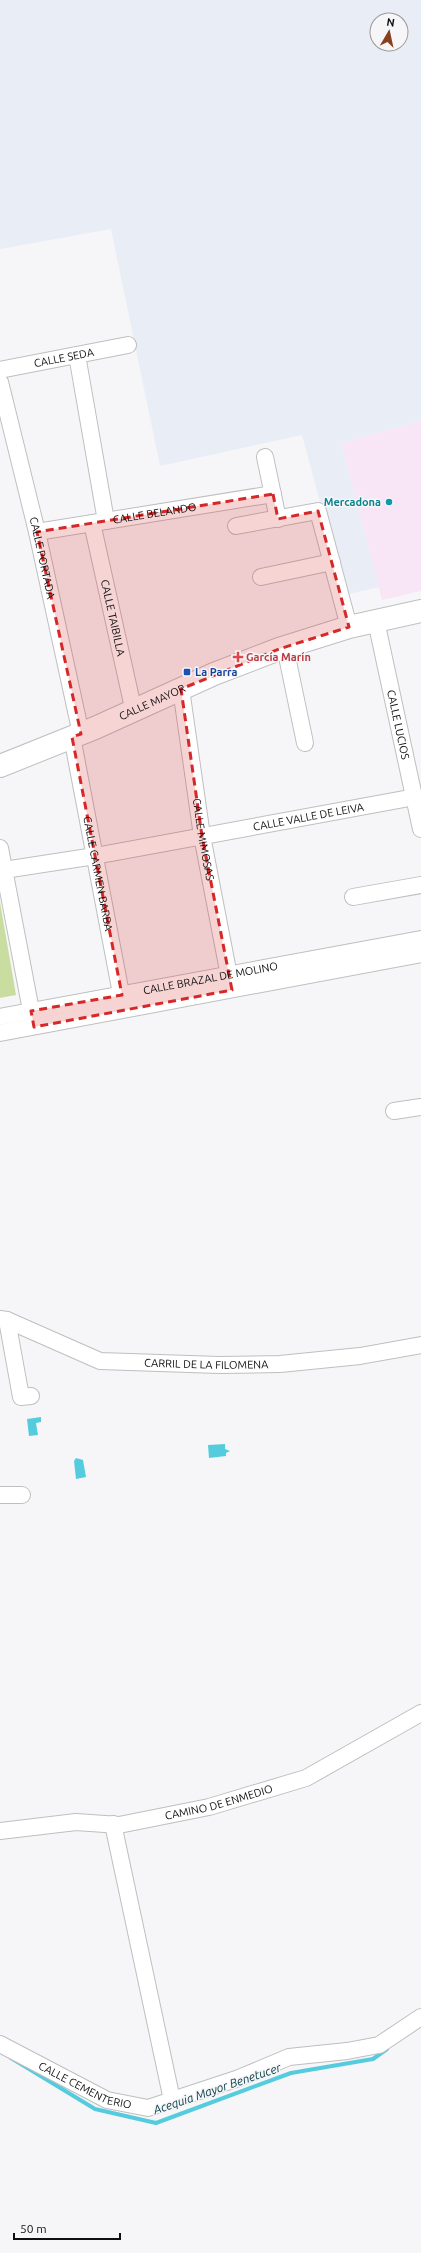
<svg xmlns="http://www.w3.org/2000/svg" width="421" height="2253" font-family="Ubuntu,sans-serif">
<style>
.commercial{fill:#f8e6f7}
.built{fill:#e9edf6;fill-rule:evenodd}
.green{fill:#c9dda0}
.water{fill:#5cd}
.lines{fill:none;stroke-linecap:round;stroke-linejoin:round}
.stream{stroke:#5cd;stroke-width:4}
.street-casing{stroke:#bebfc0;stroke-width:18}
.secondary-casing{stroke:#bebfc0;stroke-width:24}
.street{stroke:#fff;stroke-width:16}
.secondary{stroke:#fff;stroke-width:22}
.marked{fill:#d62828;fill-opacity:0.2;stroke:#d62828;stroke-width:3;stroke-dasharray:8 5;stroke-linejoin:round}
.culture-dot{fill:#0f9aa8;stroke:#f6f6f8;stroke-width:1.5}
.health-dot{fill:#e0444e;stroke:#f6f6f8;stroke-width:1.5}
.transit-dot{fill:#1a4fb4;stroke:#f6f6f8;stroke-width:1.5}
.labels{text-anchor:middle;stroke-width:3;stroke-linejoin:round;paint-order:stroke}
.street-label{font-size:11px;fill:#0f0f10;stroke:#f6f6f8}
.culture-label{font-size:11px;font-weight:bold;fill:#0d838f;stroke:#f6f6f8;text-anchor:end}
.health-label{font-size:11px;font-weight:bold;fill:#be3a42;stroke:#f6f6f8;text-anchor:start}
.transit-label{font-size:11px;font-weight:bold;fill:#164399;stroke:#f6f6f8;text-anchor:start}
.water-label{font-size:12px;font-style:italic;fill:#0b4249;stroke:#f6f6f8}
</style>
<rect width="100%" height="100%" fill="#f6f6f8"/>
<!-- commercial -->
<path class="commercial" d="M 421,421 L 421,591 L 382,600 L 341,443 Z"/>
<!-- built -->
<path class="built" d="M 0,0 L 421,0 L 421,421 L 341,443 L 379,587 L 345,595 L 302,435 L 160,466 L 111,229 L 0,249 ZM 377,20 L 401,20 L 401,44 L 377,44 Z"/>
<!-- green -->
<path class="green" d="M 0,902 L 16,995 L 0,998 Z"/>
<!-- water -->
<g class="water">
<path d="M 41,1417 L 41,1422 L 36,1423 L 38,1435 L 29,1436 L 27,1419 Z"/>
<path d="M 225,1444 L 225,1449 L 230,1451 L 226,1453 L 226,1456 L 209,1458 L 208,1445 Z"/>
<path d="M 76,1458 L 83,1460 L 86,1477 L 76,1479 L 74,1461 Z"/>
</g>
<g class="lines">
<!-- stream -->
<path class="stream" d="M 11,2058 L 95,2109 L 156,2123 L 291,2073 L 373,2059 L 387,2049"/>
<!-- street casing -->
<g class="street-casing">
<g id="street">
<path d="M 77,355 L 106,521"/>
<path id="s1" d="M 0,370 L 128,345"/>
<path id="s2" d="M 0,382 L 37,532 L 81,734"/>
<path d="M 265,457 L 278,519"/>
<path id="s3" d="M 92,523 L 134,712"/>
<path d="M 236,526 L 318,511 L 349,627"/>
<path id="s4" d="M 37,532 L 273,494"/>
<path d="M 261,577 L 332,562"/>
<path id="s5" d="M 376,621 L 421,829"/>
<path d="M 285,647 L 305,743"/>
<path id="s6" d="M 181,689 L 202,836 L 231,986"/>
<path id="s7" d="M 72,737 L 123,1004"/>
<path d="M 0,848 L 33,1021"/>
<path id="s8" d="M 4,870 L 95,856 L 415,797"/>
<path d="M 353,897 L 421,885"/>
<path id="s9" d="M 0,1017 L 421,939"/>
<path d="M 0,1033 L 421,954"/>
<path d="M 394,1111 L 421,1107"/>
<path id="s10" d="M 0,1319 L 7,1320 L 100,1361 L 219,1365 L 280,1364 L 360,1356 L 421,1345"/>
<path d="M 7,1320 L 21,1397 L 31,1396"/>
<path d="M 0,1495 L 22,1495"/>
<path d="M 113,1824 L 172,2100"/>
<path id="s11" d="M 0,1831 L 76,1822 L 119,1825 L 209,1807 L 306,1778 L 421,1713"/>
<path id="s12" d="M 0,2044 L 107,2100 L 148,2108 L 239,2078 L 289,2057 L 347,2051 L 379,2045 L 421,2017"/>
</g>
</g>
<!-- secondary casing -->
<g class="secondary-casing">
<g id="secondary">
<path id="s13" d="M 0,766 L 95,728 L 214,674 L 279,649 L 349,627 L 421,611"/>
</g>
</g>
<!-- street -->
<use href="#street" class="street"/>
<!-- secondary -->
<use href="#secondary" class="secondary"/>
</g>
<!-- marked area -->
<path class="marked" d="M 273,494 L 278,519 L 318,511 L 349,627 L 279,649 L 181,689 L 202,836 L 232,990 L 34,1027 L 31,1011 L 122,995 L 72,737 L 81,734 L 37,532 Z"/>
<!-- markers -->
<circle class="culture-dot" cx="389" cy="502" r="4"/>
<path class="health-dot" d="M236 651h4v4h4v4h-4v4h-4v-4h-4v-4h4z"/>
<rect class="transit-dot" x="183" y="668" width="8" height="8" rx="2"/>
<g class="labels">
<!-- street labels -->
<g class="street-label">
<text dy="4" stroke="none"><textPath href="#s1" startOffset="65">CALLE SEDA</textPath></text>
<text dy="4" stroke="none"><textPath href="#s4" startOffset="119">CALLE BELANDO</textPath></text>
<text dy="4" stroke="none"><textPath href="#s2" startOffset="181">CALLE PORTADA</textPath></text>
<text dy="4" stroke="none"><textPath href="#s3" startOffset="97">CALLE TAIBILLA</textPath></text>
<text dy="4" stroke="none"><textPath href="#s13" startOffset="165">CALLE MAYOR</textPath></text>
<text dy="4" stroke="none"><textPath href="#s5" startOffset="106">CALLE LUCIOS</textPath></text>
<text dy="4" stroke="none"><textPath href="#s8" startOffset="309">CALLE VALLE DE LEIVA</textPath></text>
<text dy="4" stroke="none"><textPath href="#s6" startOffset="152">CALLE MIMOSAS</textPath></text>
<text dy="4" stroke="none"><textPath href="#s7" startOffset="139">CALLE CARMEN BARBA</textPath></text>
<text dy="4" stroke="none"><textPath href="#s9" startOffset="214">CALLE BRAZAL DE MOLINO</textPath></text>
<text dy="4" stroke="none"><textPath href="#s10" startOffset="215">CARRIL DE LA FILOMENA</textPath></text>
<text dy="4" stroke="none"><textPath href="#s11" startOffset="222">CAMINO DE ENMEDIO</textPath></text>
<text dy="4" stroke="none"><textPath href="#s12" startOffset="95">CALLE CEMENTERIO</textPath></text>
</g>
<!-- culture labels -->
<g class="culture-label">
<text x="381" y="506">Mercadona</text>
</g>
<!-- health labels -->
<g class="health-label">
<text x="246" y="661">García Marín</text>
</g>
<!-- transit labels -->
<g class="transit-label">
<text x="195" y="676">La Parra</text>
</g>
<!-- water labels -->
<g class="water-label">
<text transform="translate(217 2089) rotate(-19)" y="4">Acequia Mayor Benetucer</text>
</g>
</g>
<!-- north arrow -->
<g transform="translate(389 32) rotate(9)"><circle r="19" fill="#f6f6f8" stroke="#9a9a9b"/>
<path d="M0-3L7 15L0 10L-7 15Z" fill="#88411f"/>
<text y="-6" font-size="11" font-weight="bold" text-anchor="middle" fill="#0f0f10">N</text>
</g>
<!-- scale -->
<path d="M14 2233v6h106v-6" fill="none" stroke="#0f0f10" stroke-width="2"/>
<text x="20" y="2233" font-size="12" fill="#0f0f10" stroke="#f6f6f8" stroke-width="3" paint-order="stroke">50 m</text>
</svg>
